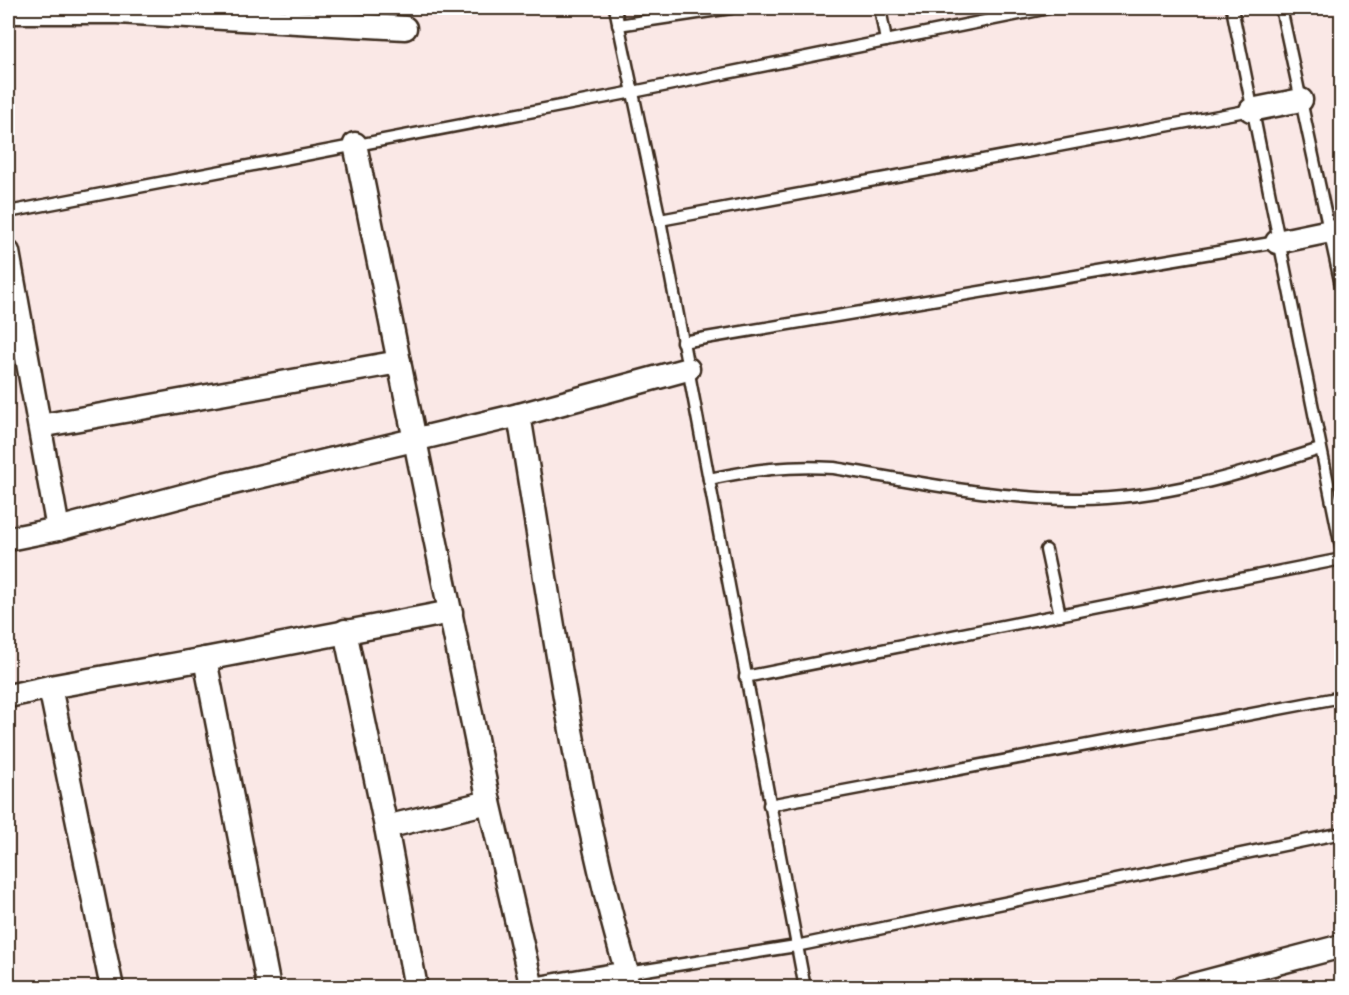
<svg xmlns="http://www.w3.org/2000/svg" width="1349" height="995" font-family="Itim,sans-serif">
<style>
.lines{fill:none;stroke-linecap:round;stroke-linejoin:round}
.lane-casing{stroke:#3b2a1e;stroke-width:15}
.street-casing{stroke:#3b2a1e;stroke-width:27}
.lane{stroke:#fff;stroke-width:10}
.street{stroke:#fff;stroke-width:22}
</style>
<rect width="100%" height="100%" fill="#fae8e6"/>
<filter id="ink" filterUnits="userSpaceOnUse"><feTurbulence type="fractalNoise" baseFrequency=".0167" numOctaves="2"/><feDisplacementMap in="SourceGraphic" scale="12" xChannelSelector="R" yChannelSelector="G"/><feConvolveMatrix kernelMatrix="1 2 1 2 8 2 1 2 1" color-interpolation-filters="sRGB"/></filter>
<g filter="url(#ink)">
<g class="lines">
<!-- lane casing -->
<g class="lane-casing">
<g id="lane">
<path d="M 615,8 L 660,220 L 805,988"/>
<path d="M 880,8 L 886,41"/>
<path d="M 1232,8 L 1342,552"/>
<path d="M 1281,8 L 1342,290"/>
<path d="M 618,25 L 731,8"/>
<path d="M 8,212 L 633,92 L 1049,8"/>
<path d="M 660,220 L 1251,110"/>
<path d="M 682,342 L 1277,242"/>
<path d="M 709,479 C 753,470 789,465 834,468 C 913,481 994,499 1075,499 C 1158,500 1242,474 1320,449"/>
<path d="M 1046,550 L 1060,615"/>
<path d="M 745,677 L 1342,559"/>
<path d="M 769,805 L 1342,697"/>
<path d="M 627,973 L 796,946 L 1342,833"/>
</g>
</g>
<!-- street casing -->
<g class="street-casing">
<g id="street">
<path d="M 8,12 L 117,12 L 405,28"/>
<path d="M 1251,110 L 1301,100"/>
<path d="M 1277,242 L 1330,231"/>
<path d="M 8,252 L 58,529 L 8,539"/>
<path d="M 399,362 L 489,802"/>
<path d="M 519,415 C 550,602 574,791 627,973 L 539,988"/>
<path d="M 40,426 L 399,362 L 355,144"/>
<path d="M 58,529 L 220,486 L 519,415 L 688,369"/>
<path d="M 345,631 L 386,827"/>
<path d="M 205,659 L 451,612"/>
<path d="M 50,687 L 205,659 L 269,988"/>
<path d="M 8,696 L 50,687 L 112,988"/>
<path d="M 416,988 L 386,827 L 489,802 L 532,988"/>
<path d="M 1182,988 L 1342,946"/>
</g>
</g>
<!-- lane -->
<use href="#lane" class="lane"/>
<!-- street -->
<use href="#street" class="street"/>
</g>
</g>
<!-- margin -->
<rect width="1349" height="995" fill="none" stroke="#fff" stroke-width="30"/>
<rect x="15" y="15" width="1319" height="965" fill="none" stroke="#3b2a1e" stroke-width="2" filter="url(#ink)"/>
</svg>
